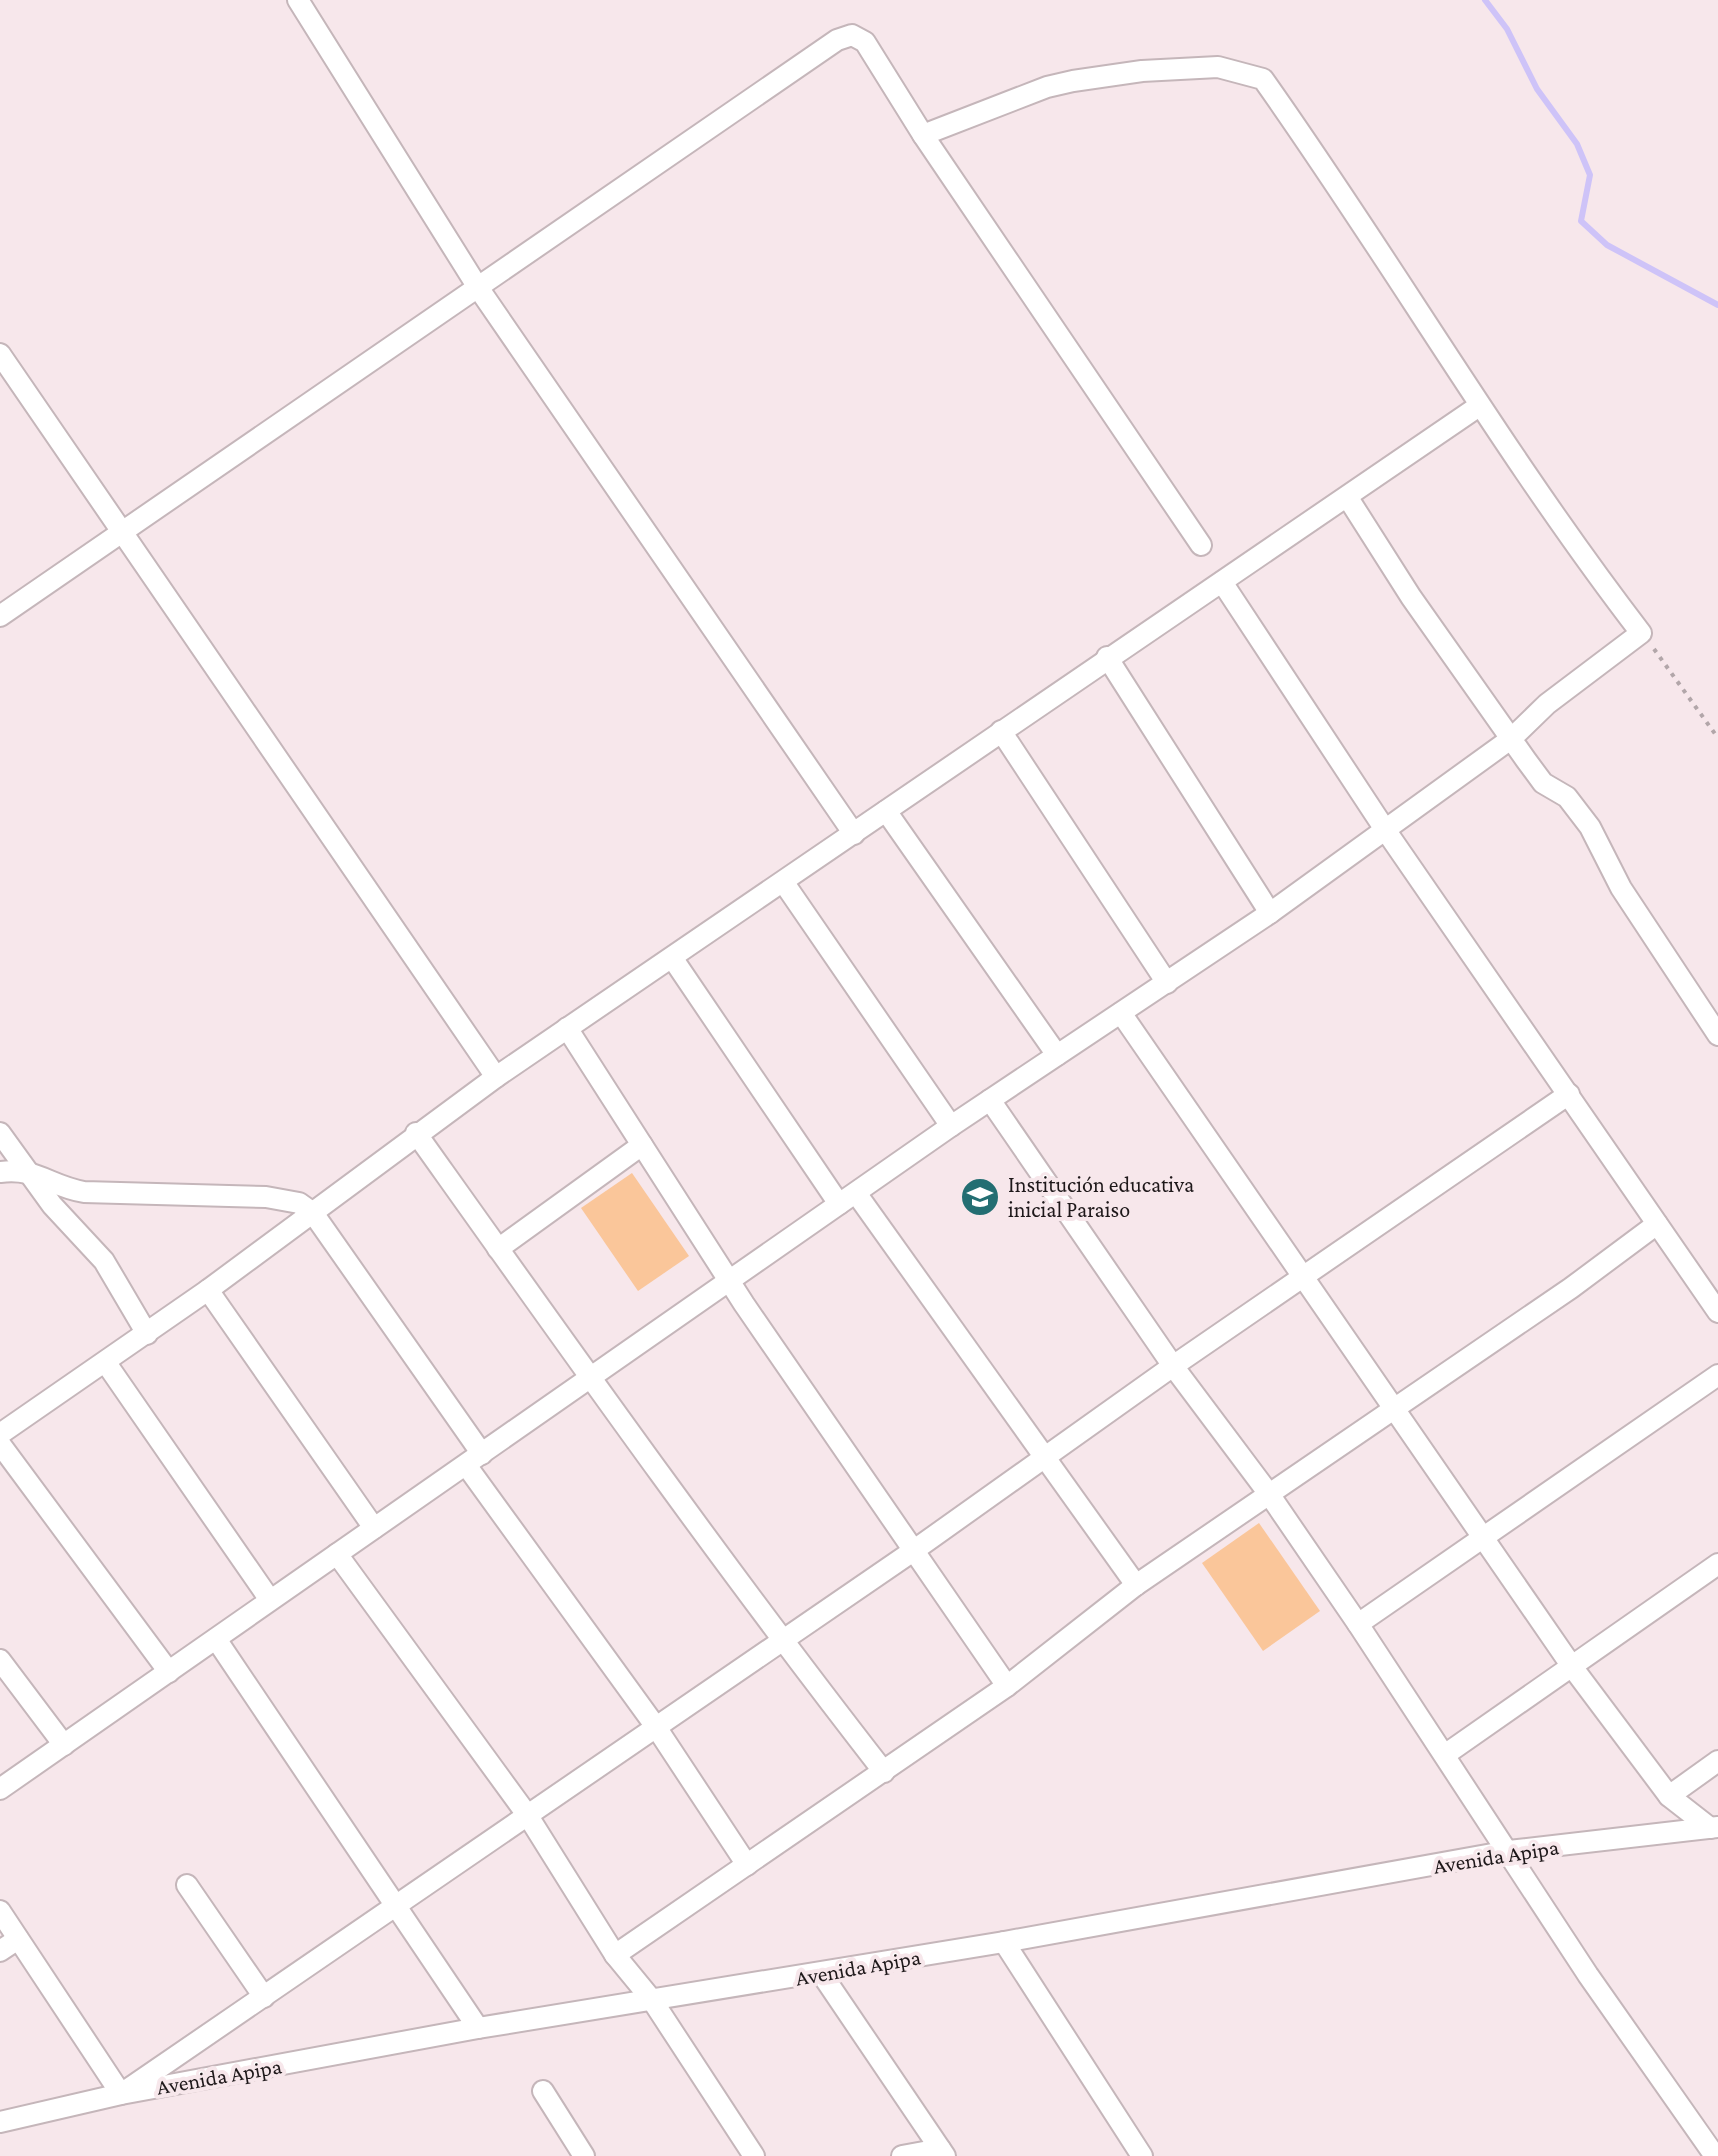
<svg xmlns="http://www.w3.org/2000/svg" width="1718" height="2156" font-family="'Crimson Pro',serif">
<style>
.green{fill:#fac69a}
.lines{fill:none;stroke-linecap:round;stroke-linejoin:round}
.stream{stroke:#cec3f8;stroke-width:6}
.minor-casing{stroke:#c5b6ba;stroke-width:24}
.path{stroke:#b2a6a9;stroke-width:4;stroke-dasharray:4 6;stroke-linecap:butt}
.minor{stroke:#fff;stroke-width:20}
.labels{text-anchor:middle;stroke-width:8;stroke-linejoin:round;paint-order:stroke}
.poi-label{font-size:22px;fill:#1e181a;stroke:#f7e7eb;text-anchor:start}
.street-label{font-size:22px;fill:#1e181a;stroke:#f7e7eb}
</style>
<rect width="100%" height="100%" fill="#f7e7eb"/>
<!-- green -->
<g class="green">
<path d="M 632,1173 L 689,1256 L 638,1291 L 581,1208 Z"/>
<path d="M 1259,1523 L 1320,1611 L 1263,1651 L 1202,1563 Z"/>
</g>
<g class="lines">
<!-- stream -->
<path class="stream" d="M 1485,0 L 1507,29 L 1537,89 L 1577,144 L 1590,175 L 1581,221 L 1607,245 L 1718,305"/>
<!-- minor casing -->
<g class="minor-casing">
<g id="minor">
<path d="M 298,0 L 477,286 L 854,834"/>
<path d="M 0,354 L 496,1077"/>
<path d="M 1348,498 L 1411,597 L 1526,760 L 1543,783 L 1567,797 L 1590,827 L 1621,888 L 1718,1035"/>
<path d="M 1222,582 L 1384,828 L 1718,1312"/>
<path d="M 0,616 L 837,40 L 852,35 L 865,42 L 923,135 L 1201,545"/>
<path d="M 1107,657 L 1270,913"/>
<path d="M 1001,731 L 1167,983"/>
<path d="M 886,811 L 1057,1055"/>
<path d="M 784,883 L 951,1126"/>
<path d="M 673,959 L 839,1204"/>
<path d="M 1121,1013 L 1573,1668 L 1669,1796 L 1710,1828"/>
<path d="M 567,1028 L 744,1304 L 1007,1686"/>
<path d="M 990,1100 L 1173,1366 L 1269,1494 L 1358,1624 L 1588,1975 L 1715,2156"/>
<path d="M 0,1133 L 52,1205 L 104,1261 L 147,1334"/>
<path d="M 416,1133 C 569,1348 721,1563 884,1772"/>
<path d="M 0,1172 C 36,1167 49,1186 84,1192 L 266,1197 L 299,1203 L 313,1213 L 482,1454"/>
<path d="M 856,1193 L 1136,1585"/>
<path d="M 498,1249 L 642,1145"/>
<path d="M 208,1290 L 374,1528"/>
<path d="M 106,1363 L 270,1600"/>
<path d="M 0,1434 L 208,1290 L 496,1077 L 1479,406"/>
<path d="M 0,1444 L 169,1672"/>
<path d="M 466,1465 L 656,1727 L 747,1865"/>
<path d="M 337,1554 L 528,1816 L 615,1955 L 652,2000 L 754,2156"/>
<path d="M 1358,1624 L 1718,1375"/>
<path d="M 216,1639 L 478,2028"/>
<path d="M 0,1660 L 64,1745"/>
<path d="M 1446,1754 L 1718,1564"/>
<path d="M 0,1789 L 951,1126 L 1270,913 L 1512,738 L 1547,704 L 1641,633 C 1504,455 1392,261 1263,79 L 1218,67 L 1142,71 L 1073,81 L 1047,87 L 923,135"/>
<path d="M 1669,1796 L 1718,1761"/>
<path d="M 187,1885 L 264,1997"/>
<path d="M 0,1911 L 121,2094 L 913,1551 L 1173,1366 L 1569,1094"/>
<path d="M 1004,1942 L 1142,2156"/>
<path d="M 0,1951 L 18,1939"/>
<path d="M 615,1955 L 1007,1686 L 1136,1585 L 1571,1288 L 1657,1224"/>
<path d="M 821,1973 L 945,2156"/>
<path d="M 543,2091 L 584,2156"/>
<path d="M 0,2122 L 121,2094 L 478,2028 L 1004,1942 L 1509,1851 L 1718,1827"/>
<path d="M 902,2156 L 940,2149"/>
</g>
</g>
<!-- path -->
<path class="path" d="M 1654,649 L 1718,738"/>
<!-- minor -->
<use href="#minor" class="minor"/>
</g>
<!-- icons -->
<defs>
<g id="school-disc" transform="scale(2)"><circle r="9.5" fill="#236e72" stroke="#f7e7eb"/><path d="M0-5L7-2L0 1L-7-2ZM-4 1L0 2.5L4 1V4Q0 6-4 4Z" fill="#fff"/></g>
</defs>
<g fill-rule="evenodd">
<use href="#school-disc" x="980" y="1197"/>
</g>
<g class="labels">
<!-- poi labels -->
<g class="poi-label">
<text x="1008" y="1192">Institución educativa<tspan x="1008" dy="25">inicial Paraiso</tspan></text>
</g>
<!-- street labels -->
<g class="street-label">
<text transform="translate(1496 1856) rotate(-9)" y="8">Avenida Apipa</text>
<text transform="translate(858 1967) rotate(-10)" y="8">Avenida Apipa</text>
<text transform="translate(219 2076) rotate(-10)" y="8">Avenida Apipa</text>
</g>
</g>
</svg>
